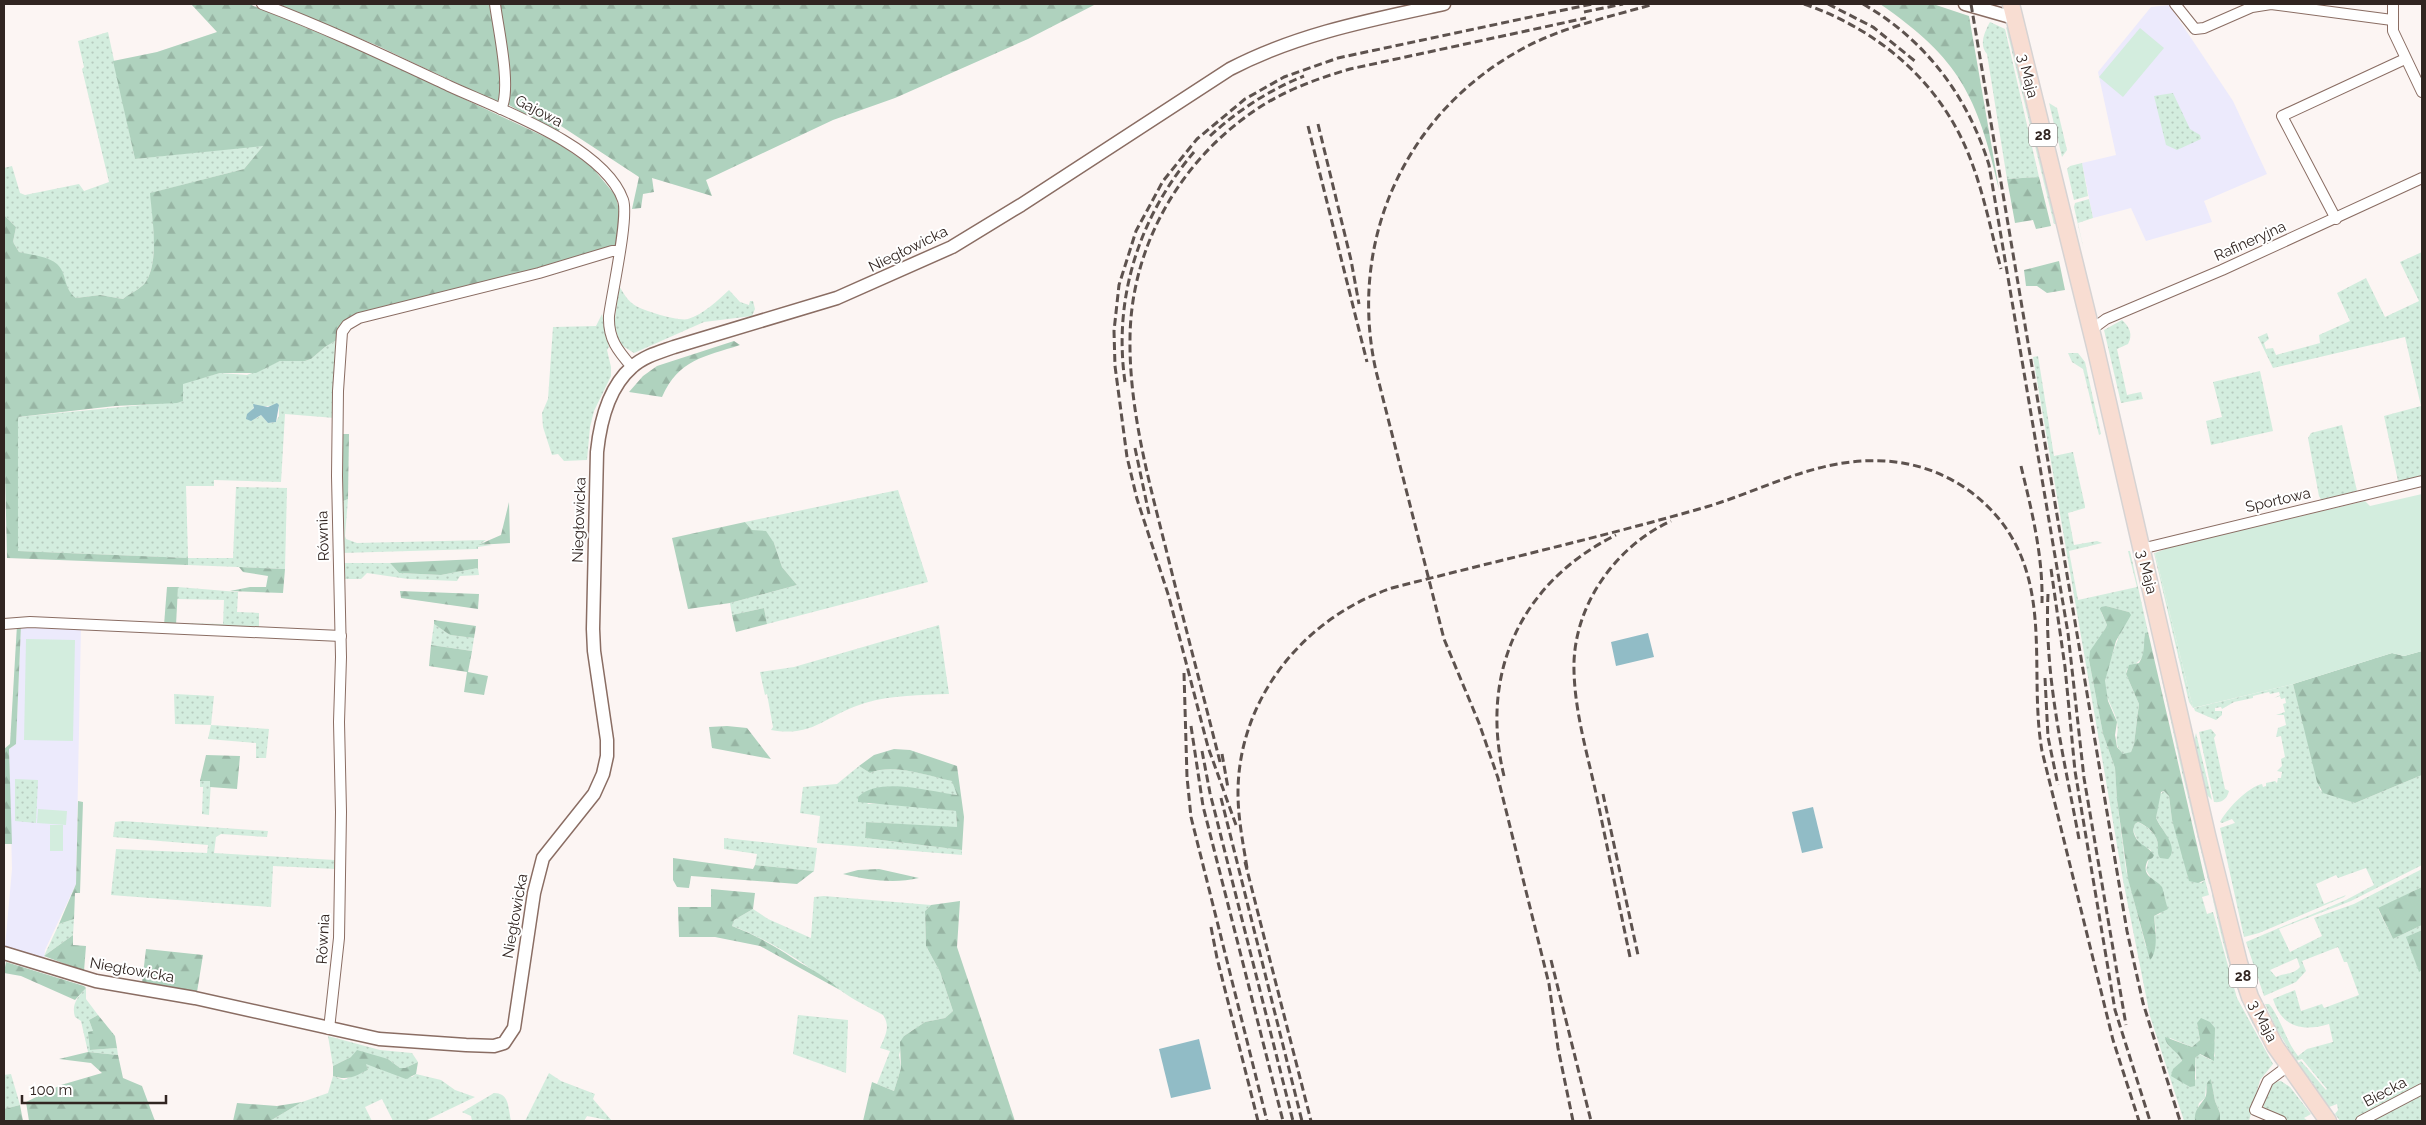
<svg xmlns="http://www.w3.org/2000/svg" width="2426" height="1125" font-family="Raleway,sans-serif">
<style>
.education{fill:#eceafc}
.green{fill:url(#green-dots);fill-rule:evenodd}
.forest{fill:url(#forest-firs)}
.pitch{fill:#d3edde}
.water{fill:#91bcc6}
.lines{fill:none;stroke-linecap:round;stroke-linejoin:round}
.minor-casing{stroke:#8a6d63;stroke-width:12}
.tertiary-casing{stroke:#8a6d63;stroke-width:15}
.primary-casing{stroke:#d6d3d3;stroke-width:19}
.minor{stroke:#fff;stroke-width:10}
.tertiary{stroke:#fff;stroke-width:12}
.primary{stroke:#f8ddd2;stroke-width:16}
.rail{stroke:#5d524e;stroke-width:3;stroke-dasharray:8 4;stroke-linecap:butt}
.labels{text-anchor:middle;stroke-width:4;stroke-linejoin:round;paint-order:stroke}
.shield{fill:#fff;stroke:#6f6664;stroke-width:1}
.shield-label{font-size:14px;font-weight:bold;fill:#312521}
.street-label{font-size:15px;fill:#312521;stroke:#fff}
</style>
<defs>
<pattern id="green-dots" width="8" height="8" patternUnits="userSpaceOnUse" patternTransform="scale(1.25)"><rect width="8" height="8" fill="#d3edde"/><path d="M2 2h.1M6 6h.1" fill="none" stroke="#b6cbbe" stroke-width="1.8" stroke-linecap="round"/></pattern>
<pattern id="forest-firs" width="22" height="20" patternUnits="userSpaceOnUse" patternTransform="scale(1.25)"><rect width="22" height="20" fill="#afd2be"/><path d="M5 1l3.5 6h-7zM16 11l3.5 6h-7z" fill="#97b4a3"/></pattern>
</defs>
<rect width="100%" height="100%" fill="#fcf5f3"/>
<!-- education -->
<g class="education">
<path d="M 2169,5 L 2233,101 L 2267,174 L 2204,201 L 2212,222 L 2146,241 L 2131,208 L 2093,218 L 2082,163 L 2116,155 L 2098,72 L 2151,7 Z"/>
<path d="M 21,625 L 81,626 L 76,884 L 45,950 L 44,959 L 5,947 L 12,869 L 9,749 L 16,744 Z"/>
</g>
<!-- green -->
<g class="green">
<path d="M 1990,22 L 2005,29 L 2039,177 L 2007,179 L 1987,54 C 1979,45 1984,33 1990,22 Z"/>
<path d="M 2006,27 L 2010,31 L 2056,224 L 2054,224 Z"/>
<path d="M 108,32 L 135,159 L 264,145 L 244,169 L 151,193 C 152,217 160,262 145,283 C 140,289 129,294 123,299 L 100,295 L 76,298 L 67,291 L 63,273 L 33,256 L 19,252 L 13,242 L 16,227 L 4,215 L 4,168 L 12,166 L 20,193 L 25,195 L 79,184 L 84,191 L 109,182 L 82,69 L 84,67 L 78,41 Z"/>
<path d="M 2173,93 L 2190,129 L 2200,135 L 2201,139 L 2177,150 L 2166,145 L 2154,96 Z"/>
<path d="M 2049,103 L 2057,108 L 2067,150 L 2062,157 Z"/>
<path d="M 2082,163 L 2088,196 L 2074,200 L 2067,169 L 2070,166 Z"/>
<path d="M 2089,199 L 2093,218 L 2078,223 L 2084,251 L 2074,207 L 2075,203 Z"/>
<path d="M 2422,252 L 2422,478 L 2393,485 L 2391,483 L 2398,481 L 2384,416 L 2421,406 L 2405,337 L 2273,368 L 2258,337 L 2267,333 L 2269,339 L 2264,343 L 2266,349 L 2273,348 L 2276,355 L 2320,343 L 2319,335 L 2350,321 L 2337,293 L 2366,278 L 2385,317 L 2419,301 L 2400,262 Z"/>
<path d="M 619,286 C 623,292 627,300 633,304 C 640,310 680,322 688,319 C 704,314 717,301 729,290 L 740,302 L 749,305 L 750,301 L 753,301 L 755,309 L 752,316 L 704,322 L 634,353 L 618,343 L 614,327 Z"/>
<path d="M 602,314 L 609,347 L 607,350 L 611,367 L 611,376 L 594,411 L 590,427 L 587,460 L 564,461 L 558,454 L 552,455 L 543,427 L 542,413 L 548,399 L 553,327 L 596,326 Z"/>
<path d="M 2122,320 C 2130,327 2133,335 2128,344 L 2117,349 L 2127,395 L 2141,392 L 2143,399 L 2121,403 L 2104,330 Z"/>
<path d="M 337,340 L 335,418 L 285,414 L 281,482 L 214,480 L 214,486 L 186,486 L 188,558 L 233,558 L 236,487 L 287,488 L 285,569 L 188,565 L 187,558 L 18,551 L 18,417 L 183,401 L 183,383 L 220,373 L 247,375 L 280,361 L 305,361 L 311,359 L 325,347 ZM 279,405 L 279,416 L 276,422 L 268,423 L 261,415 L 257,418 L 247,416 L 254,407 Z"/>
<path d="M 2068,353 L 2078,353 L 2085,362 L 2101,434 L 2099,435 L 2083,369 L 2072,362 Z"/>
<path d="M 2038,356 L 2054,456 L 2073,452 L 2085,506 L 2085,508 L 2068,513 L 2074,545 L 2097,541 L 2102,543 L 2069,551 L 2078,600 L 2137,587 L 2128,551 L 2130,551 L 2148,632 L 2145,634 C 2144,637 2145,639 2146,642 C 2148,656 2137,664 2127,669 L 2126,674 L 2139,704 L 2134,744 L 2131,752 L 2123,755 C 2111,740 2120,737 2117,722 C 2115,711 2107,701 2105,689 C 2103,672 2122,629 2129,612 L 2106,606 L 2101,612 L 2107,625 L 2105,629 L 2089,660 L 2103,734 L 2115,768 L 2117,800 L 2126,870 L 2146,947 L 2154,942 L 2156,931 L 2154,916 L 2160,914 L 2166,904 L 2161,886 L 2153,881 L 2146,870 L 2151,850 L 2139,844 L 2133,830 L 2135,824 L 2138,822 C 2150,828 2160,837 2158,851 L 2166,835 L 2156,818 L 2159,795 L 2164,791 L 2169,796 L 2172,820 L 2179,839 L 2188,877 L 2201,883 L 2205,880 L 2209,895 L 2202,897 L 2207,914 L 2213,912 L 2237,998 L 2273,1064 L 2260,1080 L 2249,1121 L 2220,1121 L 2220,1113 L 2215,1101 L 2211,1079 L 2206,1086 L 2205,1098 L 2199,1103 L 2195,1121 L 2184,1121 L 2150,1016 L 2123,880 L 2033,357 ZM 2197,1023 L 2215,1040 L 2213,1046 L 2215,1056 L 2211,1060 L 2199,1054 L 2195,1058 L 2196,1080 L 2179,1064 L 2182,1062 L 2180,1055 L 2168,1045 L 2170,1038 L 2192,1047 L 2200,1040 Z"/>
<path d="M 2260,371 L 2273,431 L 2211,445 L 2206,421 L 2222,417 L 2213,382 Z"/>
<path d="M 2342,425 L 2357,491 L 2384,485 L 2383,487 L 2322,501 L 2319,496 L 2308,438 L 2311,433 Z"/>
<path d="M 898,490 L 928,582 L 767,624 L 764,608 L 732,615 L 730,603 L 797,585 L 782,567 L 774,543 L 752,530 L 745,522 Z"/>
<path d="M 348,499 L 345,536 L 346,539 L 357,543 L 486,540 L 479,545 L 492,545 L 478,547 L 478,549 L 341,553 L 341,502 Z"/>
<path d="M 2154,553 L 2155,553 L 2193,708 L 2189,702 Z"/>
<path d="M 342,563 L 390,563 L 399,573 L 441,575 L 478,568 L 479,575 L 460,576 L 457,581 L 408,579 L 367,573 L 361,579 L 343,579 Z"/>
<path d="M 178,587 L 238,592 L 237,612 L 259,613 L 259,629 L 176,625 L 176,623 L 223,624 L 224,600 L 177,599 Z"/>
<path d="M 434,624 L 450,635 L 474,638 L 472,651 L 431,645 Z"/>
<path d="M 939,625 L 949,694 C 920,695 892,695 865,703 C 827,714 814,738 771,730 L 773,727 L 767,694 L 765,695 L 760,672 L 794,667 Z"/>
<path d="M 2159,666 L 2211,883 L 2209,884 L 2181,768 Z"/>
<path d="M 2293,684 L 2320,790 L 2355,803 L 2422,775 L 2422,865 L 2351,901 L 2279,929 L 2290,952 L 2322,936 L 2314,918 L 2354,904 L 2422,869 L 2422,887 L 2378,909 L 2393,939 L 2422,925 L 2422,930 L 2407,937 L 2419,971 L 2422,970 L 2422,1087 L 2357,1121 L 2340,1121 L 2335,1114 L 2338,1110 L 2337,1104 L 2329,1107 L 2298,1063 L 2301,1061 L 2326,1090 L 2327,1089 L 2302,1059 L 2296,1061 L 2277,1030 L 2265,1004 L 2269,1004 C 2282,1020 2285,1040 2298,1056 L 2307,1049 L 2333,1042 L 2329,1024 C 2303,1032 2282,1028 2273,999 L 2295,990 L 2301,1011 L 2322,1004 L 2324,1008 L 2359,995 L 2347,962 L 2344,962 L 2338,947 L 2302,961 L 2306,971 L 2296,982 L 2264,996 L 2246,942 L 2346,900 L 2374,885 L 2366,868 L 2338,878 L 2336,875 L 2316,884 L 2324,904 L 2346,895 L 2344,897 L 2259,933 L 2244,937 L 2220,828 L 2235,823 L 2232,819 L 2222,823 L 2220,822 C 2227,809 2248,787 2262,784 L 2263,787 L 2266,786 L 2266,783 L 2275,781 L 2277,783 L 2278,778 L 2281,778 L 2282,772 L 2277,771 L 2282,766 L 2281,759 L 2285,757 L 2281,736 L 2276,737 L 2278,728 L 2286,725 L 2284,715 L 2276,715 L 2285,712 L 2283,704 L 2286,703 L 2285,698 L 2281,699 L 2280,696 L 2274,698 L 2280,695 L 2279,692 L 2270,694 L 2269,692 L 2253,696 L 2253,698 L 2234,702 L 2222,709 L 2221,707 L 2215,708 L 2215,711 L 2222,711 L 2222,715 L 2216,720 L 2195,711 L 2194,708 ZM 2297,958 L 2300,967 C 2293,975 2284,973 2276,977 L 2270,970 Z"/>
<path d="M 174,694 L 214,696 L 211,725 L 269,729 L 266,758 L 256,758 L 256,743 L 208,739 L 211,725 L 175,724 Z"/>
<path d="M 2211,729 L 2216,735 L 2214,738 L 2225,789 L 2229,791 C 2227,799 2222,803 2214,802 L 2199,732 Z"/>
<path d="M 2196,733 L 2212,800 L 2206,794 L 2194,741 Z"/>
<path d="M 859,766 L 870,773 C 895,763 927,776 953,781 L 957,795 L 889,787 L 867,804 L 886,803 L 956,811 L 957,828 L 866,822 L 865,838 L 962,850 L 962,855 L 817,843 L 820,816 L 800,813 L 803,787 L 837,784 Z"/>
<path d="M 15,779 L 38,780 L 36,823 L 15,821 Z"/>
<path d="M 200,781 L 211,781 L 209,815 L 202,814 L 203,787 L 200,787 Z"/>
<path d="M 123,821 L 268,831 L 267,837 L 221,834 L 216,837 L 214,853 L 335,860 L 336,869 L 273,866 L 271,907 L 111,895 L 116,849 L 207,853 L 208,845 L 113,837 L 115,822 Z"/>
<path d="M 724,838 L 817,848 L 814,871 L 755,865 L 757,854 L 724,849 Z"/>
<path d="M 2212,895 L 2214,895 L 2234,973 L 2255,1028 C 2233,987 2222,941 2212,895 Z"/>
<path d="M 824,896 L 931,905 L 925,911 L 926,946 L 940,972 L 953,1011 L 945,1018 L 925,1022 L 904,1036 L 899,1055 L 901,1068 L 894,1091 L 877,1084 L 890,1051 L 880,1048 C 885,1036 891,1027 883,1015 C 869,1007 853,1000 840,990 C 807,965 771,940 732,926 L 734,920 L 753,909 L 768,919 L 811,938 L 814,897 Z"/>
<path d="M 74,919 L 73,935 L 44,956 L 59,924 Z"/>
<path d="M 86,988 L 86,999 L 98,1015 L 89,1020 L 93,1031 L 90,1050 L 117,1048 L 118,1055 L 88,1052 L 81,1021 L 75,1017 C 71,1004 78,997 86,988 Z"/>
<path d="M 798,1015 L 848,1020 L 846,1073 L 793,1054 Z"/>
<path d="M 328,1036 L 380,1050 L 412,1053 L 418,1062 L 405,1068 L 400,1068 L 388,1059 L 351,1057 L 333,1066 Z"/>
<path d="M 365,1063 L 412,1077 L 416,1074 L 441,1080 L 455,1090 L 475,1097 L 425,1121 L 393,1121 L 382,1099 L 365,1107 L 372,1121 L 270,1121 L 302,1102 L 328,1093 L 333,1076 L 344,1080 L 368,1070 Z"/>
<path d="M 549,1073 L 561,1081 L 595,1094 L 593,1099 L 612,1121 L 587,1116 L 584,1121 L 525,1121 Z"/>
<path d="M 11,1074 L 20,1105 L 4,1109 L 4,1075 Z"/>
<path d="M 2281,1081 L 2290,1087 L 2311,1114 L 2304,1118 L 2308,1121 L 2287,1121 L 2264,1111 C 2262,1099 2268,1082 2281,1081 Z"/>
<path d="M 494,1093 C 510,1093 508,1109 511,1121 L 472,1121 L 471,1116 L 462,1112 Z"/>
<path d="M 2422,1093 L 2422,1121 L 2370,1121 Z"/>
</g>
<!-- forest -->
<g class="forest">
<path d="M 191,4 L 249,4 L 360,50 L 556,142 L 591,166 L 616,196 L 620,216 L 616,247 L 556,265 L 365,313 L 337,340 L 325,347 L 311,359 L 305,361 L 280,361 L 256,373 L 220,373 L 183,384 L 183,401 L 177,403 L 115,406 L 18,417 L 18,551 L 188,558 L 188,565 L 7,558 L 4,429 L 4,215 L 16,227 L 13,242 L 19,252 C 31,255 48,256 57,264 C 68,274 62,287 76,298 L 100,295 L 123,299 C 129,294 140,289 145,283 C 160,262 152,218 150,193 L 244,169 L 263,146 L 135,159 L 113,61 L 157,52 L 217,32 Z"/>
<path d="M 275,4 L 492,4 L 498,40 L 500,104 L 376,45 Z"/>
<path d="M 497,4 L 1096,4 L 1028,39 L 895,98 L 833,120 L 706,180 L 712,196 L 652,178 L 654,192 L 643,194 L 641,208 L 632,209 L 639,177 L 561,126 L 558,133 L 509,105 Z"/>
<path d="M 1880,4 L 1933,4 L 1969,16 L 1999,189 C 1977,96 1960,59 1880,4 Z"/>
<path d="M 2039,177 L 2051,226 L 2036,229 L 2033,220 L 2015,223 L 2007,179 Z"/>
<path d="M 2059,261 L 2065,290 L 2047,293 L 2037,286 L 2026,286 L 2024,270 Z"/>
<path d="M 734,341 L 740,345 C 704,357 679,359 662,397 L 629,392 L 643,376 L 657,366 Z"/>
<path d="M 340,434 L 349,434 L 348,499 L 341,502 Z"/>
<path d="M 509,502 L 510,543 L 478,545 L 501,535 Z"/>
<path d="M 745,522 L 752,530 L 766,531 L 774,543 L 782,567 L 797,585 L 730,603 L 688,609 L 672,538 Z"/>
<path d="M 478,559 L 478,568 L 441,575 L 399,573 L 390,563 Z"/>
<path d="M 239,567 L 285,569 L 283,593 L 230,591 L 250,587 L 266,587 L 268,576 L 243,572 Z"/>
<path d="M 167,587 L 178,587 L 176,625 L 164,625 Z"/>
<path d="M 400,591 L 479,594 L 478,609 L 401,598 Z"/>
<path d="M 2106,606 L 2129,612 L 2131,615 L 2116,641 L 2105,681 L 2108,701 L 2117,722 L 2115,735 L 2117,747 L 2123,754 L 2131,752 L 2134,744 L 2139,704 L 2126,674 L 2129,665 L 2139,663 C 2146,652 2143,644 2145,633 L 2148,632 L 2205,880 L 2198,883 L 2189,881 L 2172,820 L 2169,796 L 2164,791 L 2161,792 L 2156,818 C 2161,830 2180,847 2168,859 L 2160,858 C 2157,853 2158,851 2158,846 C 2158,835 2148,826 2138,822 L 2135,824 L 2133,830 C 2137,847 2146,843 2154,855 C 2152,861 2149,857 2147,862 C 2141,877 2156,879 2162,887 C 2163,889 2166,904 2168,909 L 2154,916 C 2155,929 2159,950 2150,960 L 2128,879 L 2117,800 L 2115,768 L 2103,734 L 2089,660 L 2090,651 L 2105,629 L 2107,625 L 2100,609 L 2101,607 Z"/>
<path d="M 764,608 L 767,624 L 736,632 L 732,615 Z"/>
<path d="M 434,620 L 476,626 L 474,638 L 450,635 L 434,624 Z"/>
<path d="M 17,625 L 21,625 L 16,744 L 9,749 L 12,844 L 5,844 L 4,838 L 4,749 L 10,744 Z"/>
<path d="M 431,645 L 472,651 L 468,672 L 488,676 L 484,695 L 464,692 L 467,672 L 429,666 Z"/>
<path d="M 2422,651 L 2422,775 L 2355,803 L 2323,793 L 2317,782 L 2293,684 L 2392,653 L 2404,656 Z"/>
<path d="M 727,726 L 747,728 L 771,759 L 712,748 L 709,727 Z"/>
<path d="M 894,749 L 910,750 L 957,766 L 964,817 L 962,850 L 865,838 L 866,822 L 957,827 L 956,811 L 858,802 L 858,797 C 880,776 930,792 957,795 L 952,781 C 927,776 894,763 870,773 L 859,766 L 874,755 Z"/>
<path d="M 206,755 L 240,756 L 237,789 L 210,787 L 210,781 L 200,781 Z"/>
<path d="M 78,801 L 83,802 L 80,893 L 75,893 L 74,919 L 59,924 L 76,884 Z"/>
<path d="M 673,858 L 753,869 L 755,865 L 814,871 L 797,884 L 691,876 L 689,888 L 677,887 L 673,880 Z"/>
<path d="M 879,869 L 919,878 C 894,884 868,880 843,874 L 858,870 Z"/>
<path d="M 2422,887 L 2422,925 L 2393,939 L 2378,908 Z"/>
<path d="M 711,889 L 755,893 L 753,909 L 734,920 L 732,926 C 756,935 773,945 794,959 C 810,969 826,976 840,990 L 760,946 L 715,937 L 679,937 L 678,907 L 711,907 Z"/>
<path d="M 960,901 L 957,947 L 1015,1121 L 863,1121 L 872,1082 L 894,1091 L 901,1068 L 900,1042 L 904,1036 L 925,1022 L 945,1018 L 953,1011 L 940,972 L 926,946 L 925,911 L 931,905 Z"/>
<path d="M 2422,930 L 2422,970 L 2419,972 L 2406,937 Z"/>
<path d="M 73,935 L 73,945 L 86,946 L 84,971 L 44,956 Z"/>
<path d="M 146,949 L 203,955 L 197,992 L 142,983 Z"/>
<path d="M 6,962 L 84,986 L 86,988 L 75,1000 L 21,976 L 4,973 Z"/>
<path d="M 98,1015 L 115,1036 L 117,1048 L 90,1050 L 88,1032 L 93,1031 L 89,1020 Z"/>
<path d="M 2201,1018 L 2210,1022 L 2215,1028 L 2214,1061 L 2200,1054 L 2195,1058 L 2195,1086 L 2190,1087 L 2171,1076 L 2173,1069 L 2182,1061 C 2179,1051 2166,1048 2165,1037 L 2192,1047 L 2200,1040 L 2197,1023 Z"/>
<path d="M 357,1050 L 388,1059 L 400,1068 L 405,1068 L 418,1062 L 416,1074 L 406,1079 L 366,1064 L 368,1070 C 355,1076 348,1081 333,1076 L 333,1066 L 351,1057 Z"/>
<path d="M 88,1052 L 118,1055 L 123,1078 L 142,1086 L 155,1121 L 29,1121 L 26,1102 L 61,1085 L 102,1073 L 91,1063 L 59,1059 Z"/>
<path d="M 2211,1079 L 2215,1101 L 2220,1113 L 2220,1121 L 2195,1121 C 2194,1110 2199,1107 2205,1098 C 2209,1091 2203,1084 2211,1079 Z"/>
<path d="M 302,1102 L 270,1121 L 233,1121 L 237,1103 L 277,1106 Z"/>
<path d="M 20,1105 L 23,1121 L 4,1121 L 4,1109 Z"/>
</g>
<!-- pitch -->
<g class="pitch">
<path d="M 2140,28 L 2164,48 L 2123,97 L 2099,77 Z"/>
<path d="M 2422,494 L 2422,651 L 2404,656 L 2392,653 L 2293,684 L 2193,708 L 2155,553 L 2173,546 L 2365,501 L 2370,506 Z"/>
<path d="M 26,639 L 75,640 L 73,741 L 24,740 Z"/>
<path d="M 38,809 L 67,811 L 66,825 L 37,823 Z"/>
<rect x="50" y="825" width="13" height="26"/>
</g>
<!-- water -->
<g class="water">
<path d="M 277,403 L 279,405 L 276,422 L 268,423 L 261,415 L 251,421 L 246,419 L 247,414 L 254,408 L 253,404 L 268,407 Z"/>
<path d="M 1648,633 L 1654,657 L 1616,666 L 1611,642 Z"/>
<path d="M 1813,807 L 1823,848 L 1802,853 L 1792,812 Z"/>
<path d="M 1199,1039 L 1211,1089 L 1171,1098 L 1159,1049 Z"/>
</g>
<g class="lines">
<!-- minor casing -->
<g class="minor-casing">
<g id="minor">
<path d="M 262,4 C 326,28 387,57 449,86 C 499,109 604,146 623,200 C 629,217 612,293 609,316 C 608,339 618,351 632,367"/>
<path d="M 495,4 C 498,28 512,89 501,109"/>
<path d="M 2175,4 L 2195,29 L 2204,28 L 2252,7 L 2271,4 L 2392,20"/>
<path d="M 2393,4 L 2393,31 L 2422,92"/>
<path d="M 2336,219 L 2282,116 L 2405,59"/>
<path d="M 2091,330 L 2106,319 L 2222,270 L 2422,178"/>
<path d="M 2141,549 L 2422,481"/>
<path d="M 4,624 L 30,622 L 341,636"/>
<path d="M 329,1029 L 339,938 L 341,812 L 339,722 L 341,657 L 337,476 L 338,391 L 342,332 L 347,325 L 359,318 L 539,273 L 612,251 L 619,251"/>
<path d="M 2281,1121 L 2255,1110 L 2268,1081 L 2288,1066"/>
<path d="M 2361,1121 L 2422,1089"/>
</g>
</g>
<!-- tertiary casing -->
<g class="tertiary-casing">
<g id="tertiary">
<path d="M 1965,4 L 2014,18"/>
<path d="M 4,953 L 96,981 L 195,998 L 379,1039 L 466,1045 L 494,1046 L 504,1043 L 514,1028 L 534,893 L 543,858 L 594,794 L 603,774 L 607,756 L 607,740 L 594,651 L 593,629 L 597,452 C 600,423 609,387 632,367 C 644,356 660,352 674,347 L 837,298 L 952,247 L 1021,205 L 1230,69 C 1297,34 1370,20 1444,4"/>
</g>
</g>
<!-- primary casing -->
<g class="primary-casing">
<path id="primary" d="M 2011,4 L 2095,346 L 2207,835 L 2239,963 L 2250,997 L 2275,1046 L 2328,1121"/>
</g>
<!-- minor -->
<use href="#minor" class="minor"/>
<!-- tertiary -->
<use href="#tertiary" class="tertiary"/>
<!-- primary -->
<use href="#primary" class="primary"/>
<!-- rail -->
<g class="rail">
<path d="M 1804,4 C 1882,31 1945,86 1973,166 C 1985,199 1992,235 2001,269"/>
<path d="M 1828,4 L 1873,27 L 1916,62"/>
<path d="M 1863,4 C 1926,40 1968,97 1989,165 L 2068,633 L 2084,778 L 2126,1025"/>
<path d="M 1971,4 L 2127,931 L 2143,1003 L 2180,1121"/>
<path d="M 1584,12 L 1623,4"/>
<path d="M 1318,124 L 1351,260 L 1359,304"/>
<path d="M 1308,126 L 1367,362"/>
<path d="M 1210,136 C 1237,111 1269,90 1304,76"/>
<path d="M 1125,382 C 1113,298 1139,217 1194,152"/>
<path d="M 1135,448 L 1149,514"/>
<path d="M 2021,466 C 2032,512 2043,555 2042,603"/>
<path d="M 2051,569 L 2065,667 L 2075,771 L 2115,1010 L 2150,1121"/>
<path d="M 2048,594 C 2044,677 2064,758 2079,839"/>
<path d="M 1184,673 L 1187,777 L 1191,817 L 1267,1121"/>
<path d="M 2045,678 L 2048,737 L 2058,785"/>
<path d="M 1191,726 L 1203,806 L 1283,1121"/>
<path d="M 1202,751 L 1210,793 L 1293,1121"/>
<path d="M 1222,754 L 1228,788"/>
<path d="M 1220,762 C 1203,694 1185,626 1168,557 C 1150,485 1129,412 1130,338 C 1131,247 1179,162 1254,111 C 1283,91 1316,79 1350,69 L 1586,18"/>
<path d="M 1504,776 C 1479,673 1521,582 1616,535"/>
<path d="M 1603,794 L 1638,955"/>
<path d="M 1221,798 L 1302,1121"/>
<path d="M 1236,825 L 1208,747 L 1169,597 L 1137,499 L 1127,457 L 1115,366 L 1114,331 L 1119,285 L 1136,231 L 1163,181 L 1197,139 L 1245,99 L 1284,77 L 1338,58 L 1592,4"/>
<path d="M 1245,862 L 1311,1121"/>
<path d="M 1247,868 C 1243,843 1238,818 1238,793 C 1238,698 1305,617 1392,588 C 1496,561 1602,537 1706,507 C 1766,489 1819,457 1885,461 C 1940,464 1991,496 2016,545 C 2048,608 2030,683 2042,751 L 2113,1040 L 2139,1121"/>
<path d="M 1211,927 L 1217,958 L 1258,1121"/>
<path d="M 1630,957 C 1619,904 1608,851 1597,798 C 1588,756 1575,714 1574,671 C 1572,608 1614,547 1671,521"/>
<path d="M 1551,960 L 1591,1121"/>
<path d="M 1573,1121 L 1558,1048 L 1549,984 L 1498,778 L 1479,723 L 1444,639 L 1376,371 C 1347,241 1405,113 1522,49 C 1560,28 1608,17 1651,5"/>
</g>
</g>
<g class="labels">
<!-- shield labels -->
<g class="shield">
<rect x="2029" y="123.5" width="28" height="23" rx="4"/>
<rect x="2229" y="964.5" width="28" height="23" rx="4"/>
</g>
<g class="shield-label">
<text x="2043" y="140">28</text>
<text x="2243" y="981">28</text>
</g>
<!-- street labels -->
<g class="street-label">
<text transform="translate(2028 76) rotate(76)" y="5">3 Maja</text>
<text transform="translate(539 111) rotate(28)" y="5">Gajowa</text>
<text transform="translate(2250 241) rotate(-24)" y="5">Rafineryjna</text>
<text transform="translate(908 249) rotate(-26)" y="5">Niegłowicka</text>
<text transform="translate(2278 500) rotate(-13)" y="5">Sportowa</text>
<text transform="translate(579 520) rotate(-88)" y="5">Niegłowicka</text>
<text transform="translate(323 536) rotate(-92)" y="5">Równia</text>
<text transform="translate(2147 572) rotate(76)" y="5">3 Maja</text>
<text transform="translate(515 916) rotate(-80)" y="5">Niegłowicka</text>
<text transform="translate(323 939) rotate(-87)" y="5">Równia</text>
<text transform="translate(132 970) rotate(10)" y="5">Niegłowicka</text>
<text transform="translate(2263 1021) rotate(63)" y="5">3 Maja</text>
<text transform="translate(2385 1092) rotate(-28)" y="5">Biecka</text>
</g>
</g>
<!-- border -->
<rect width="2426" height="1125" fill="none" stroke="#312521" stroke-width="10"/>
<!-- scale -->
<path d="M22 1095v8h144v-8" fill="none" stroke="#312521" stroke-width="2.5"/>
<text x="30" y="1095" font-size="15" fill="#312521" stroke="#ffffff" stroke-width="4" paint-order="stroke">100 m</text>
</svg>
